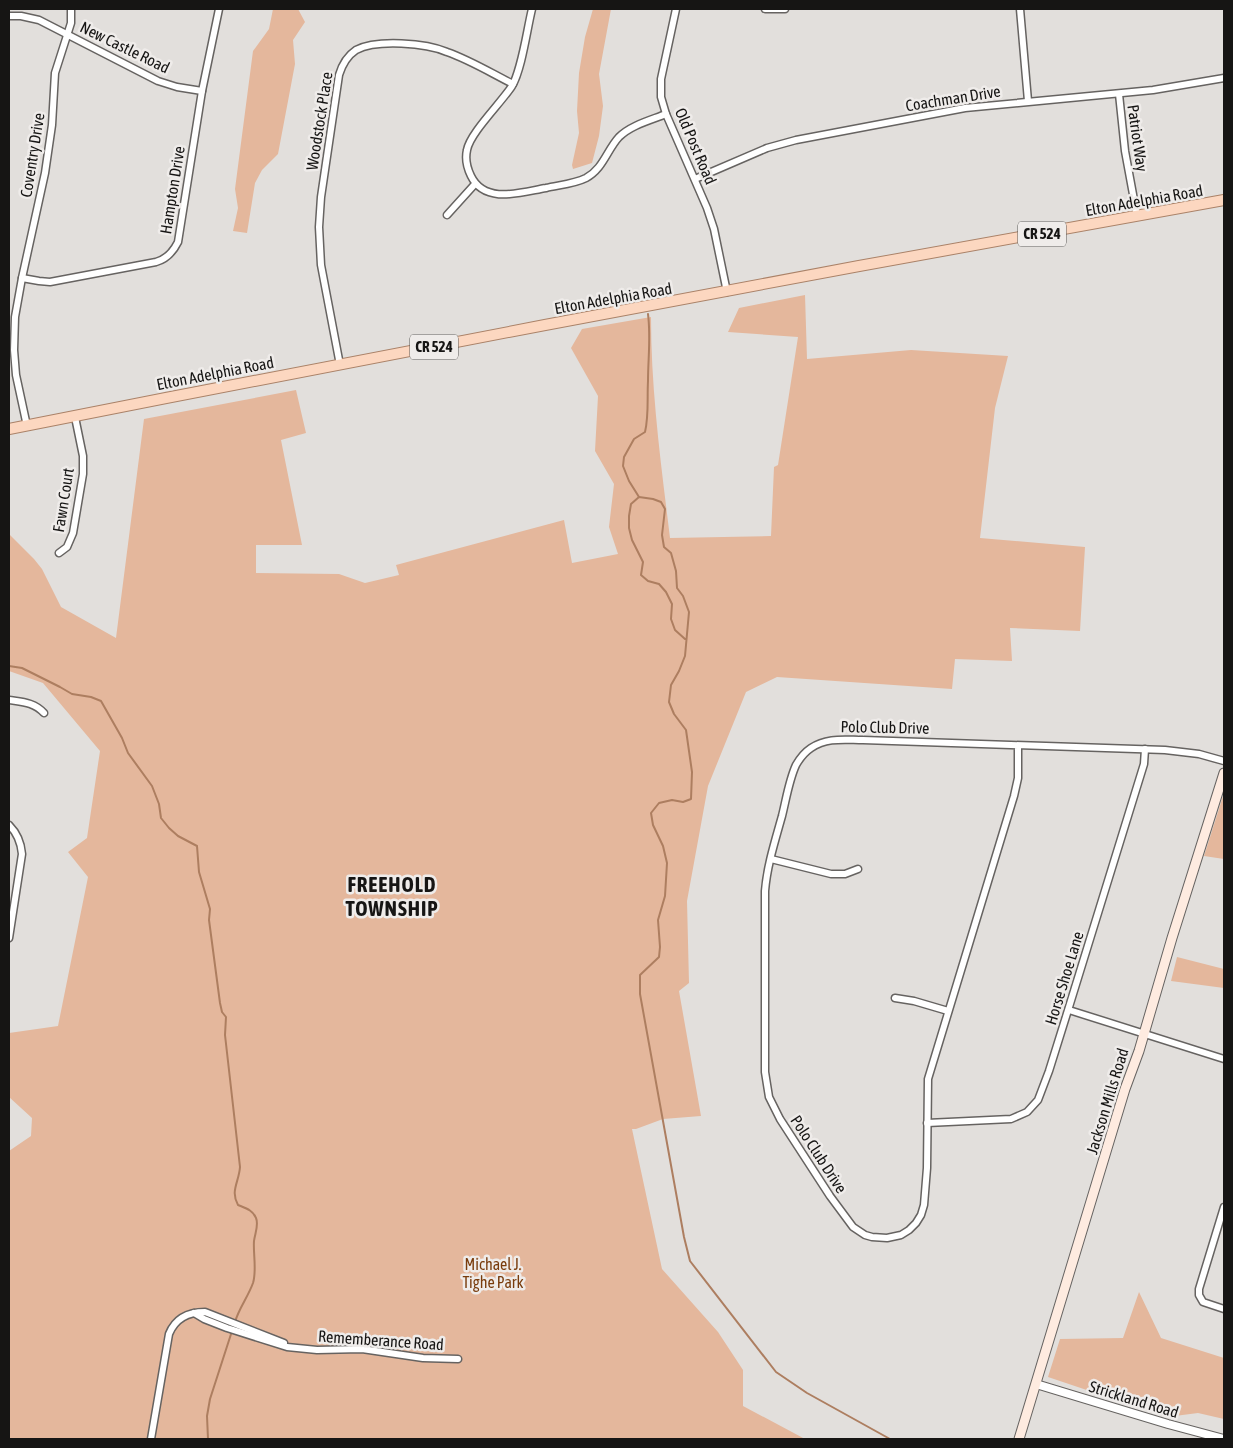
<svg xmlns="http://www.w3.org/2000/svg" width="1233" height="1448" font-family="'Asap Condensed',sans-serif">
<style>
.green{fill:#e4b79c}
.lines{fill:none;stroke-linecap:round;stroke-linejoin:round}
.stream{stroke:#ad7e60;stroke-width:2}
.minor-casing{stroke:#666361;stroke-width:9}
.tertiary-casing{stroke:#666361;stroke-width:10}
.secondary-casing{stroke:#666361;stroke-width:11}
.primary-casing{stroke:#aa8268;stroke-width:12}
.minor{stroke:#fff;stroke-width:6}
.tertiary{stroke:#fff;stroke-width:8}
.secondary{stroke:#feebe0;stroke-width:9}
.primary{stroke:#fcd7c0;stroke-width:10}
.labels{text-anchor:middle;stroke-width:5;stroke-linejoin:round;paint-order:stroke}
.shield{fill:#efecea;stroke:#575654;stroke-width:1}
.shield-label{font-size:15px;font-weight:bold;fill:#161514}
.street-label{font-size:16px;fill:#161514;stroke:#efecea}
.park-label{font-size:16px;fill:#793c0c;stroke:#efecea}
.district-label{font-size:21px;font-weight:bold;letter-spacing:1px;fill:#161514;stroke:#efecea}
</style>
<rect width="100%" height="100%" fill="#e2dfdc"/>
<!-- green -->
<g class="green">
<path d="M 273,9 L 298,9 L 305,22 L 293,40 L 295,64 L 278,154 L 262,170 L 255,183 L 247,233 L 233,231 L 238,208 L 235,189 L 253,51 L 269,29 Z"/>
<path d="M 593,9 L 611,9 L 599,74 L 603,106 L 599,136 L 592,163 L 573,169 L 572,165 L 579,133 L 577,111 L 579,73 L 585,37 Z"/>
<path d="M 805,295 L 807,359 L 911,350 L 1008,356 L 995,408 L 980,538 L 1085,547 L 1080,631 L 1010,628 L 1012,661 L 955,659 L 952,689 L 777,677 L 746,692 L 708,786 L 687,901 L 689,983 L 679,991 L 701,1116 L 663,1119 L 636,1129 L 632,1129 L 662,1269 L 718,1332 L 743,1370 L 743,1406 L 805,1439 L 9,1439 L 9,1151 L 31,1136 L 32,1118 L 9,1097 L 9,1033 L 58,1026 L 88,877 L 68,852 L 87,838 L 100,751 L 43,683 L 9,671 L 9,534 L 34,559 L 42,569 L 61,607 L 116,638 L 144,419 L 296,390 L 306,433 L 281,440 L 302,545 L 256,545 L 256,573 L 339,574 L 365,583 L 399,575 L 396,565 L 564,520 L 572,563 L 618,554 L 609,527 L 614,484 L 595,451 L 598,396 L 571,348 L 582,329 L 651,317 C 651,391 661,464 670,538 L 771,536 L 774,467 L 778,465 L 798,337 L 728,332 L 739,308 Z"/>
<path d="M 1224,793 L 1224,859 L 1204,856 Z"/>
<path d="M 1177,957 L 1224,969 L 1224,988 L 1171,981 Z"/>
<path d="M 1139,1292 L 1161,1338 L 1224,1358 L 1224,1419 L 1198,1413 L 1167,1417 L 1048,1377 L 1060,1339 L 1123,1338 Z"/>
</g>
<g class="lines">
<!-- stream -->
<g class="stream">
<path d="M 639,497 L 629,481 L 623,466 L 624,457 L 634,439 L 645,432 C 649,415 647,399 648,381 C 648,359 651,337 648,314"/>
<path d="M 685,639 L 675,630 L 671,619 L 672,604 L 666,592 L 659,584 L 648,581 L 641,575 L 643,562 L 632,540 L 629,528 L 629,516 L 631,504 L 639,497 L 653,499 L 661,502 L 665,509 L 662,535 L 664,547 L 671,553 L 676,571 L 677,588 L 683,596 L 689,612 L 685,656 L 679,671 L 671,685 L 669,702 L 674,714 L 686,730 L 692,772 L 691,799 L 683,802 L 672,800 L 659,803 L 651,813 L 653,825 L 663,846 L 667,863 L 665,896 L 658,920 L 660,947 L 659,957 L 640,975 L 640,994 L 684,1237 L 690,1261 L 776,1372 L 807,1393 L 890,1439"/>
<path d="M 9,666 L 22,668 L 60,687 L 72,694 L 91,697 L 101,701 L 122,738 L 128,753 L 152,786 L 159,804 L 161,818 L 169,828 L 178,836 L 197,846 L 199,872 L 210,909 L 209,920 L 220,1003 L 222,1012 L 226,1017 L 225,1035 L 240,1167 C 239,1182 230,1191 238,1205 C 245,1208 253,1210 256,1218 C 259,1225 255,1233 254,1241 C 253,1254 257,1270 253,1283 C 248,1297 239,1308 235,1322"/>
<path d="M 208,1439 L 207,1416 L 210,1399 L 232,1331"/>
</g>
<!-- minor casing -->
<g class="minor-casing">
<g id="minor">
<path d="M 532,9 C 527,29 522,69 512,86 C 501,103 470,133 467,150 C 465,159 467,168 471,176 C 485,205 522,192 546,188 C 559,185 574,184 586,178 C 603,169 607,150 619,137 C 631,125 651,120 666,114"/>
<path d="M 676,9 L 661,79 L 661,97 L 666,114 L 707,208 L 714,229 L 727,292"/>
<path d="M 765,9 L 785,9"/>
<path d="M 1020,9 L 1028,101"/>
<path d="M 9,16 L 21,16 L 39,20 L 158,81 L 177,87 L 202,91"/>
<path d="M 1119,94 L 1125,151 L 1137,216"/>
<path d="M 695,179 L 767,148 L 796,140 L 965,108 L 1153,90 L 1224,78"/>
<path d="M 447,215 L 475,184"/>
<path d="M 22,278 L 39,281 L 50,282 L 156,262 C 167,259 173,252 178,242 L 202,91 L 219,9"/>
<path d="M 340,365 L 321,265 L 319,227 L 321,197 L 339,75 C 342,65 347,56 356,50 C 377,39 426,43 447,52 C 470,60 491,73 513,84"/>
<path d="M 27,426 L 16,375 L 14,350 L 15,317 L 22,278 L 45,173 L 52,125 L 55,73 L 71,23 L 71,9"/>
<path d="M 59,553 L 67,547 L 73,533 L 83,474 L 83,456 L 75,417"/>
<path d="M 9,700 C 22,702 34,702 44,713"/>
<path d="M 1018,746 L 1018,778 L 1014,796 L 928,1079 L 927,1168 L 924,1205 L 921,1215 L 916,1223 L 909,1230 L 901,1235 L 887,1238 L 872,1237 L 865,1235 L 853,1227 L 830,1196 L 780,1119 L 769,1097 L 765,1072 L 765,891 C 767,866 775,841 782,816 C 786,800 789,780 796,765 C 800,758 805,752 811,748 C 827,737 845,740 863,740 L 1165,750 L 1199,754 L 1224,761"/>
<path d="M 9,825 C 17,833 21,842 22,854 L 9,938"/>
<path d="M 771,859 L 831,874 L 845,874 L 858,869"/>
<path d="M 895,998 L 914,1001 L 948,1011"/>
<path d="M 1069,1010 L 1224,1059"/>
<path d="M 927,1123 L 1011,1119 L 1027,1112 L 1038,1100 L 1049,1071 L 1069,1007 L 1144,764 L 1145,749"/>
<path d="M 1224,1207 L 1199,1289 L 1199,1295 L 1203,1302 L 1224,1309"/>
<path d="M 194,1313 L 204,1319 L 227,1328 L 287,1347 L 317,1350 L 362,1349 L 423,1358 L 458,1359"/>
<path d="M 151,1439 L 169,1334 C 175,1319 188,1312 205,1312 L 284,1343"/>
</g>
</g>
<!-- tertiary casing -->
<g class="tertiary-casing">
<path id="tertiary" d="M 1036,1384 L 1168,1424 L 1224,1439"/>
</g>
<!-- secondary casing -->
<g class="secondary-casing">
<path id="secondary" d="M 1019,1439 L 1125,1089 L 1139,1051 L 1172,938 L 1224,773"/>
</g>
<!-- primary casing -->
<g class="primary-casing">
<path id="primary" d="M 9,429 L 166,398 L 545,325 L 859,266 L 1224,200"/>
</g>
<!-- minor -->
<use href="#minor" class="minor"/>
<!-- tertiary -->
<use href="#tertiary" class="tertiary"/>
<!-- secondary -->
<use href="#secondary" class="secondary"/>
<!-- primary -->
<use href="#primary" class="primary"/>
</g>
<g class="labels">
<!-- shield labels -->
<g class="shield">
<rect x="1018" y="221.5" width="48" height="25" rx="4"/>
<rect x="410" y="334.5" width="48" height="25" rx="4"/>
</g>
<g class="shield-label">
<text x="1042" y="239">CR 524</text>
<text x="434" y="352">CR 524</text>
</g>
<!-- street labels -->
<g class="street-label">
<text transform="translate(125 47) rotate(26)" y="6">New Castle Road</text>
<text transform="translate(953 98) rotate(-9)" y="6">Coachman Drive</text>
<text transform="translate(319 121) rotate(-81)" y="6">Woodstock Place</text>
<text transform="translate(1138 138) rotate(82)" y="6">Patriot Way</text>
<text transform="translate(696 146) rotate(67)" y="6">Old Post Road</text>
<text transform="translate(32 155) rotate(-81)" y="6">Coventry Drive</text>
<text transform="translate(172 190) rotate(-81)" y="6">Hampton Drive</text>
<text transform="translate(1144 200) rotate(-10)" y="6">Elton Adelphia Road</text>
<text transform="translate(613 298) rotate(-10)" y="6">Elton Adelphia Road</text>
<text transform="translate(215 373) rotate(-11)" y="6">Elton Adelphia Road</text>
<text transform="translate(63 500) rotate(-81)" y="6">Fawn Court</text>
<text transform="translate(885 727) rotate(1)" y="6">Polo Club Drive</text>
<text transform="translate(1064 978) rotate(-73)" y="6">Horse Shoe Lane</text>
<text transform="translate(1107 1101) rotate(-73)" y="6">Jackson Mills Road</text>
<text transform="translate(819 1154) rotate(57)" y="6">Polo Club Drive</text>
<text transform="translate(381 1340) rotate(4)" y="6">Rememberance Road</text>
<text transform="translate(1134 1399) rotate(17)" y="6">Strickland Road</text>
</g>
<!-- park labels -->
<g class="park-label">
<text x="493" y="1270">Michael J.<tspan x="493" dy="18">Tighe Park</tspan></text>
</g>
<!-- district labels -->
<g class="district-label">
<text x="392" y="892">FREEHOLD<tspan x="392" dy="24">TOWNSHIP</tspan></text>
</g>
</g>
<!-- border -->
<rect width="1233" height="1448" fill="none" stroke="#161514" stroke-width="20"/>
</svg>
